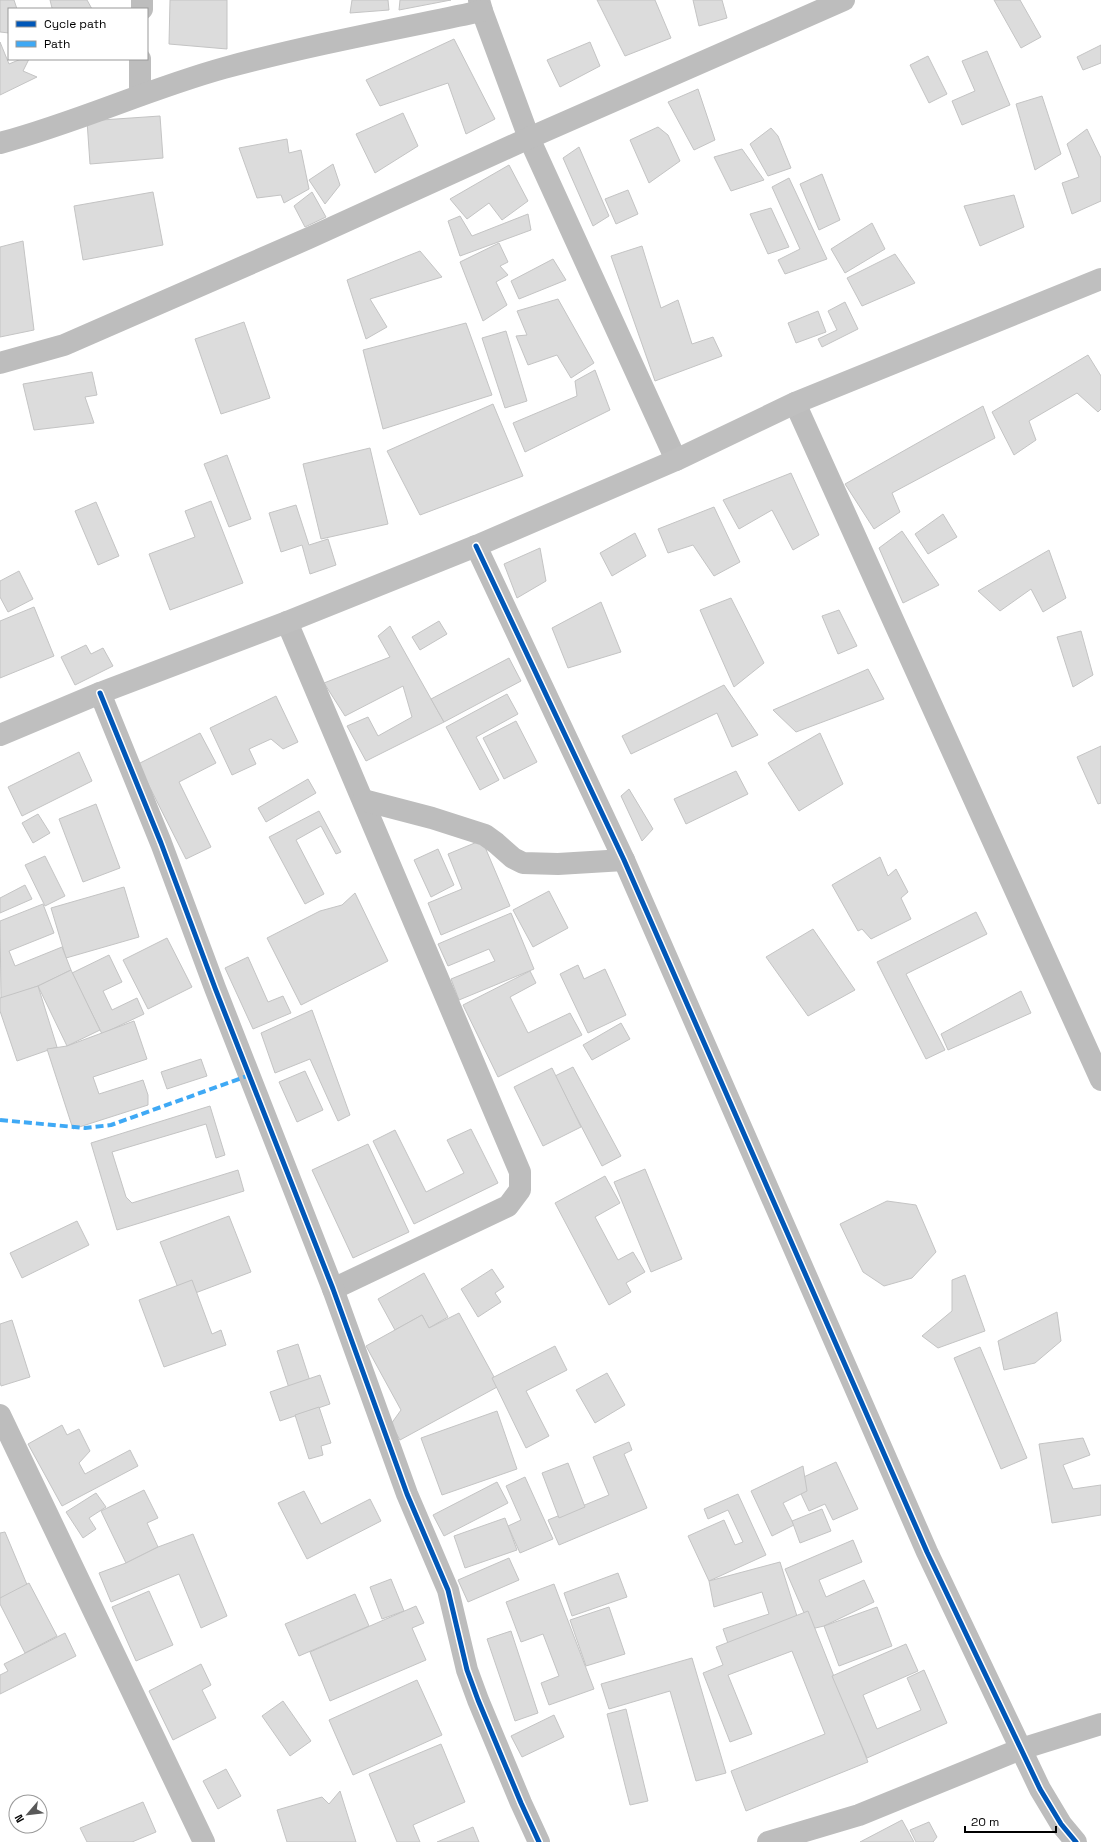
<svg xmlns="http://www.w3.org/2000/svg" width="1101" height="1842" font-family="'Space Grotesk',sans-serif">
<style>
.building{fill:#dcdcdc;stroke:#c4c4c4}
.lines{fill:none;stroke-linecap:round;stroke-linejoin:round}
.minor{stroke:#bdbdbd;stroke-width:22}
.secondary{stroke:#bfbfbf;stroke-width:22}
.quiet{stroke:#3fa9f5;stroke-width:4;stroke-dasharray:8 4;stroke-linecap:butt}
.cycleway-casing{stroke:#fff;stroke-width:8}
.cycleway{stroke:#0057b8;stroke-width:5}
</style>
<rect width="100%" height="100%" fill="#fff"/>
<!-- building -->
<g class="building">
<path d="M 0,0 L 14,0 L 17,9 L 9,9 L 9,33 L 0,32 Z"/>
<path d="M 50,0 L 87,0 L 92,9 L 55,9 L 52,8 Z"/>
<path d="M 170,0 L 227,0 L 227,49 L 169,44 Z"/>
<path d="M 352,0 L 388,0 L 389,10 L 350,13 Z"/>
<path d="M 400,0 L 451,0 L 399,10 Z"/>
<path d="M 597,0 L 655,0 L 671,38 L 625,56 Z"/>
<path d="M 693,0 L 722,0 L 727,18 L 699,26 Z"/>
<path d="M 994,0 L 1020,0 L 1041,37 L 1021,48 Z"/>
<path d="M 454,39 L 495,119 L 466,134 L 448,83 L 380,106 L 366,80 Z"/>
<path d="M 0,42 L 9,64 L 21,59 L 29,59 L 23,71 L 37,77 L 0,95 Z"/>
<path d="M 590,42 L 600,66 L 560,87 L 547,60 Z"/>
<path d="M 1101,45 L 1101,63 L 1083,70 L 1077,57 Z"/>
<path d="M 987,51 L 1010,105 L 962,125 L 952,101 L 975,91 L 962,61 Z"/>
<path d="M 928,56 L 947,94 L 929,103 L 910,65 Z"/>
<path d="M 698,89 L 715,140 L 694,150 L 668,102 Z"/>
<path d="M 1042,96 L 1061,154 L 1035,170 L 1016,104 Z"/>
<path d="M 403,113 L 418,146 L 375,173 L 356,134 Z"/>
<path d="M 160,116 L 163,158 L 90,164 L 87,121 Z"/>
<path d="M 658,127 L 668,135 L 680,161 L 649,183 L 630,140 Z"/>
<path d="M 771,128 L 778,136 L 791,168 L 768,176 L 750,144 Z"/>
<path d="M 1087,129 L 1101,158 L 1101,201 L 1072,214 L 1062,183 L 1079,177 L 1067,144 Z"/>
<path d="M 287,139 L 289,153 L 301,150 L 309,189 L 284,203 L 281,195 L 257,198 L 239,148 Z"/>
<path d="M 579,147 L 609,216 L 593,226 L 563,158 Z"/>
<path d="M 742,149 L 764,180 L 731,191 L 714,157 Z"/>
<path d="M 333,164 L 340,185 L 325,204 L 309,180 Z"/>
<path d="M 509,165 L 528,201 L 502,220 L 489,203 L 467,219 L 450,199 Z"/>
<path d="M 822,174 L 840,220 L 819,230 L 800,184 Z"/>
<path d="M 789,178 L 827,259 L 785,274 L 778,260 L 800,249 L 772,187 Z"/>
<path d="M 628,190 L 638,214 L 616,224 L 605,199 Z"/>
<path d="M 153,192 L 163,245 L 83,260 L 74,206 Z"/>
<path d="M 312,192 L 326,217 L 305,227 L 294,206 Z"/>
<path d="M 1014,195 L 1024,227 L 980,246 L 964,206 Z"/>
<path d="M 771,208 L 789,247 L 768,254 L 750,214 Z"/>
<path d="M 528,214 L 531,230 L 460,256 L 448,221 L 460,216 L 472,236 Z"/>
<path d="M 872,223 L 885,249 L 845,273 L 831,249 Z"/>
<path d="M 23,241 L 34,330 L 0,337 L 0,247 Z"/>
<path d="M 499,243 L 508,262 L 500,266 L 508,275 L 496,282 L 507,305 L 483,321 L 460,262 Z"/>
<path d="M 642,246 L 661,308 L 678,300 L 692,344 L 713,337 L 722,356 L 655,381 L 611,256 Z"/>
<path d="M 420,251 L 442,277 L 370,299 L 387,327 L 366,339 L 347,280 Z"/>
<path d="M 895,254 L 915,283 L 862,306 L 847,278 Z"/>
<path d="M 553,259 L 566,280 L 519,299 L 511,281 Z"/>
<path d="M 558,299 L 594,363 L 571,378 L 557,355 L 528,365 L 516,336 L 527,335 L 517,311 Z"/>
<path d="M 845,302 L 858,329 L 822,347 L 818,339 L 837,330 L 828,311 Z"/>
<path d="M 818,311 L 826,332 L 796,343 L 788,323 Z"/>
<path d="M 244,322 L 270,398 L 221,414 L 195,339 Z"/>
<path d="M 466,323 L 492,395 L 383,429 L 363,350 Z"/>
<path d="M 506,331 L 527,401 L 505,408 L 482,338 Z"/>
<path d="M 1088,355 L 1101,376 L 1101,409 L 1098,412 L 1077,393 L 1029,421 L 1036,440 L 1014,455 L 992,412 Z"/>
<path d="M 595,370 L 610,410 L 525,452 L 513,423 L 577,396 L 575,381 Z"/>
<path d="M 92,372 L 97,395 L 85,397 L 94,423 L 34,430 L 23,384 Z"/>
<path d="M 493,404 L 523,476 L 420,515 L 387,451 Z"/>
<path d="M 983,406 L 995,438 L 892,493 L 900,512 L 874,529 L 845,484 Z"/>
<path d="M 370,448 L 388,524 L 321,539 L 303,464 Z"/>
<path d="M 227,455 L 251,519 L 229,527 L 204,464 Z"/>
<path d="M 791,473 L 819,535 L 793,550 L 772,510 L 739,529 L 723,500 Z"/>
<path d="M 211,501 L 243,583 L 170,610 L 149,554 L 195,537 L 185,511 Z"/>
<path d="M 96,502 L 119,556 L 98,565 L 75,511 Z"/>
<path d="M 296,505 L 309,545 L 328,539 L 336,565 L 310,574 L 302,545 L 281,552 L 269,513 Z"/>
<path d="M 714,507 L 740,562 L 714,576 L 693,545 L 668,553 L 658,529 Z"/>
<path d="M 943,514 L 957,537 L 928,554 L 915,534 Z"/>
<path d="M 902,531 L 939,585 L 903,603 L 879,548 Z"/>
<path d="M 635,533 L 646,556 L 612,576 L 600,553 Z"/>
<path d="M 540,548 L 546,581 L 517,598 L 504,564 Z"/>
<path d="M 1049,550 L 1066,598 L 1043,612 L 1031,589 L 1000,611 L 978,591 Z"/>
<path d="M 19,571 L 33,599 L 8,612 L 0,597 L 0,581 Z"/>
<path d="M 731,598 L 764,663 L 734,687 L 700,610 Z"/>
<path d="M 601,602 L 621,652 L 568,668 L 552,628 Z"/>
<path d="M 34,607 L 54,656 L 0,678 L 0,621 Z"/>
<path d="M 839,610 L 857,646 L 838,654 L 822,616 Z"/>
<path d="M 439,621 L 447,634 L 420,650 L 412,637 Z"/>
<path d="M 390,626 L 444,722 L 366,761 L 347,726 L 368,717 L 378,736 L 412,717 L 403,686 L 345,716 L 324,683 L 390,657 L 378,636 Z"/>
<path d="M 1081,631 L 1093,675 L 1073,687 L 1057,637 Z"/>
<path d="M 86,645 L 91,654 L 103,648 L 113,666 L 75,685 L 61,657 Z"/>
<path d="M 509,658 L 521,681 L 444,722 L 431,699 Z"/>
<path d="M 868,669 L 884,699 L 796,732 L 773,710 Z"/>
<path d="M 724,685 L 758,735 L 732,747 L 717,713 L 631,754 L 622,736 Z"/>
<path d="M 507,694 L 518,714 L 476,737 L 499,780 L 480,790 L 446,727 Z"/>
<path d="M 276,696 L 298,742 L 283,749 L 271,739 L 249,749 L 256,764 L 232,775 L 210,728 Z"/>
<path d="M 516,721 L 537,762 L 504,779 L 483,738 Z"/>
<path d="M 200,733 L 216,763 L 179,782 L 211,847 L 186,859 L 138,764 Z"/>
<path d="M 820,733 L 843,784 L 799,811 L 768,763 Z"/>
<path d="M 1101,746 L 1101,803 L 1098,804 L 1077,757 Z"/>
<path d="M 79,752 L 92,781 L 22,816 L 8,787 Z"/>
<path d="M 736,771 L 748,794 L 686,824 L 674,799 Z"/>
<path d="M 308,779 L 316,793 L 266,822 L 258,808 Z"/>
<path d="M 629,789 L 653,829 L 642,841 L 621,796 Z"/>
<path d="M 96,804 L 120,868 L 83,882 L 59,819 Z"/>
<path d="M 319,811 L 341,852 L 336,854 L 321,826 L 296,840 L 324,894 L 305,904 L 269,837 Z"/>
<path d="M 38,814 L 50,833 L 33,843 L 22,823 Z"/>
<path d="M 482,840 L 510,906 L 441,935 L 428,903 L 462,889 L 448,854 Z"/>
<path d="M 438,849 L 454,885 L 431,897 L 414,860 Z"/>
<path d="M 45,856 L 65,896 L 45,906 L 25,865 Z"/>
<path d="M 880,857 L 888,876 L 896,869 L 908,892 L 901,898 L 911,919 L 871,939 L 862,929 L 858,931 L 832,885 Z"/>
<path d="M 25,885 L 32,899 L 0,913 L 0,898 Z"/>
<path d="M 124,887 L 139,937 L 66,958 L 51,908 Z"/>
<path d="M 549,891 L 568,928 L 533,947 L 513,910 Z"/>
<path d="M 355,893 L 388,961 L 301,1005 L 267,938 L 320,911 L 342,905 Z"/>
<path d="M 43,904 L 54,933 L 9,951 L 15,966 L 62,947 L 71,970 L 38,986 L 1,999 L 0,921 Z"/>
<path d="M 976,912 L 987,934 L 906,974 L 945,1050 L 926,1059 L 877,962 Z"/>
<path d="M 511,913 L 534,969 L 459,1000 L 451,979 L 495,961 L 489,949 L 448,966 L 438,944 Z"/>
<path d="M 813,929 L 855,990 L 808,1016 L 766,957 Z"/>
<path d="M 167,938 L 192,987 L 148,1009 L 123,960 Z"/>
<path d="M 109,955 L 122,982 L 103,991 L 112,1010 L 137,998 L 144,1014 L 102,1034 L 72,973 Z"/>
<path d="M 248,957 L 268,1002 L 283,996 L 291,1013 L 253,1029 L 225,968 Z"/>
<path d="M 578,965 L 584,979 L 605,969 L 626,1015 L 588,1033 L 560,974 Z"/>
<path d="M 71,970 L 100,1030 L 67,1046 L 38,986 Z"/>
<path d="M 530,971 L 536,983 L 510,997 L 528,1033 L 570,1013 L 582,1035 L 498,1077 L 463,1005 Z"/>
<path d="M 38,986 L 57,1047 L 17,1061 L 0,1011 L 0,998 Z"/>
<path d="M 1021,991 L 1031,1013 L 948,1050 L 941,1034 Z"/>
<path d="M 312,1010 L 350,1115 L 338,1121 L 310,1059 L 275,1073 L 261,1033 Z"/>
<path d="M 134,1021 L 147,1059 L 93,1077 L 99,1094 L 143,1080 L 148,1095 L 148,1105 L 73,1129 L 47,1049 L 67,1046 Z"/>
<path d="M 621,1023 L 630,1039 L 592,1060 L 583,1045 Z"/>
<path d="M 201,1059 L 207,1076 L 167,1089 L 161,1072 Z"/>
<path d="M 573,1067 L 621,1156 L 602,1166 L 555,1076 Z"/>
<path d="M 552,1068 L 581,1127 L 543,1146 L 514,1087 Z"/>
<path d="M 305,1071 L 323,1110 L 297,1122 L 279,1082 Z"/>
<path d="M 210,1106 L 225,1155 L 216,1158 L 206,1124 L 112,1152 L 126,1197 L 132,1203 L 238,1170 L 244,1191 L 117,1230 L 91,1143 Z"/>
<path d="M 471,1129 L 498,1183 L 414,1224 L 373,1141 L 395,1130 L 426,1192 L 464,1173 L 447,1140 Z"/>
<path d="M 368,1144 L 409,1232 L 353,1258 L 312,1170 Z"/>
<path d="M 645,1169 L 682,1259 L 651,1272 L 614,1182 Z"/>
<path d="M 605,1176 L 620,1203 L 595,1217 L 618,1260 L 633,1252 L 645,1272 L 626,1283 L 631,1292 L 609,1305 L 555,1203 Z"/>
<path d="M 887,1201 L 916,1205 L 936,1252 L 912,1278 L 884,1286 L 863,1272 L 840,1224 Z"/>
<path d="M 229,1216 L 251,1272 L 182,1298 L 160,1242 Z"/>
<path d="M 77,1221 L 89,1245 L 22,1278 L 10,1253 Z"/>
<path d="M 492,1269 L 504,1287 L 495,1293 L 501,1302 L 478,1317 L 461,1289 Z"/>
<path d="M 424,1273 L 448,1317 L 429,1328 L 422,1315 L 395,1330 L 378,1299 Z"/>
<path d="M 965,1275 L 985,1331 L 938,1348 L 922,1336 L 952,1311 L 952,1280 Z"/>
<path d="M 192,1280 L 212,1334 L 221,1330 L 226,1345 L 164,1367 L 139,1300 Z"/>
<path d="M 1057,1312 L 1061,1341 L 1035,1363 L 1004,1370 L 998,1341 Z"/>
<path d="M 459,1313 L 499,1386 L 400,1440 L 391,1424 L 401,1410 L 366,1346 L 422,1315 L 429,1328 Z"/>
<path d="M 12,1320 L 30,1377 L 1,1386 L 0,1382 L 0,1324 Z"/>
<path d="M 298,1344 L 310,1381 L 289,1388 L 277,1351 Z"/>
<path d="M 555,1346 L 567,1370 L 526,1391 L 549,1436 L 526,1448 L 492,1378 Z"/>
<path d="M 980,1347 L 1027,1458 L 1001,1469 L 954,1358 Z"/>
<path d="M 607,1373 L 625,1405 L 595,1423 L 576,1390 Z"/>
<path d="M 320,1375 L 330,1404 L 280,1421 L 270,1392 Z"/>
<path d="M 319,1407 L 331,1443 L 321,1446 L 323,1455 L 309,1459 L 295,1415 Z"/>
<path d="M 497,1411 L 517,1469 L 442,1495 L 421,1438 Z"/>
<path d="M 62,1425 L 67,1435 L 79,1429 L 90,1451 L 79,1463 L 85,1474 L 130,1450 L 138,1466 L 62,1506 L 28,1444 Z"/>
<path d="M 1083,1438 L 1090,1455 L 1063,1465 L 1073,1489 L 1101,1485 L 1101,1515 L 1052,1523 L 1039,1444 Z"/>
<path d="M 629,1442 L 632,1450 L 624,1454 L 647,1508 L 559,1545 L 548,1520 L 609,1495 L 593,1457 Z"/>
<path d="M 836,1462 L 858,1509 L 833,1520 L 825,1504 L 809,1511 L 795,1481 Z"/>
<path d="M 568,1463 L 585,1507 L 559,1518 L 542,1473 Z"/>
<path d="M 803,1466 L 807,1491 L 783,1503 L 794,1525 L 772,1536 L 751,1491 Z"/>
<path d="M 525,1477 L 553,1539 L 520,1553 L 508,1526 L 521,1520 L 506,1486 Z"/>
<path d="M 497,1482 L 508,1503 L 444,1536 L 433,1515 Z"/>
<path d="M 144,1490 L 158,1518 L 147,1523 L 158,1547 L 126,1563 L 101,1511 Z"/>
<path d="M 304,1491 L 321,1524 L 370,1499 L 381,1521 L 307,1559 L 278,1503 Z"/>
<path d="M 96,1493 L 106,1507 L 89,1518 L 96,1529 L 83,1538 L 66,1512 Z"/>
<path d="M 738,1494 L 766,1555 L 709,1581 L 688,1536 L 724,1520 L 735,1545 L 743,1542 L 728,1510 L 708,1519 L 704,1509 Z"/>
<path d="M 822,1509 L 831,1531 L 800,1543 L 792,1521 Z"/>
<path d="M 505,1518 L 517,1550 L 465,1568 L 454,1536 Z"/>
<path d="M 5,1532 L 28,1587 L 0,1599 L 0,1533 Z"/>
<path d="M 193,1534 L 227,1616 L 201,1628 L 179,1574 L 111,1602 L 99,1573 L 126,1563 L 158,1547 Z"/>
<path d="M 853,1540 L 862,1562 L 819,1580 L 826,1597 L 864,1580 L 874,1602 L 824,1626 L 811,1629 L 785,1569 Z"/>
<path d="M 509,1558 L 519,1580 L 468,1602 L 458,1580 Z"/>
<path d="M 780,1562 L 801,1629 L 731,1652 L 723,1629 L 769,1614 L 762,1592 L 714,1607 L 709,1581 Z"/>
<path d="M 618,1573 L 627,1597 L 572,1616 L 564,1593 Z"/>
<path d="M 391,1579 L 404,1611 L 382,1619 L 370,1587 Z"/>
<path d="M 29,1583 L 57,1636 L 25,1653 L 0,1604 L 0,1598 Z"/>
<path d="M 554,1584 L 594,1689 L 549,1705 L 541,1683 L 559,1676 L 543,1634 L 521,1642 L 506,1602 Z"/>
<path d="M 149,1591 L 173,1645 L 136,1661 L 112,1607 Z"/>
<path d="M 355,1594 L 369,1626 L 299,1656 L 285,1624 Z"/>
<path d="M 416,1606 L 424,1623 L 412,1628 L 426,1660 L 330,1701 L 310,1652 Z"/>
<path d="M 609,1607 L 625,1654 L 586,1666 L 570,1620 Z"/>
<path d="M 877,1607 L 892,1646 L 839,1666 L 824,1626 Z"/>
<path d="M 808,1611 L 868,1762 L 746,1811 L 731,1771 L 825,1734 L 792,1651 L 728,1675 L 752,1734 L 730,1742 L 703,1673 L 723,1665 L 716,1647 Z"/>
<path d="M 511,1631 L 538,1713 L 515,1721 L 487,1639 Z"/>
<path d="M 65,1633 L 76,1656 L 0,1694 L 0,1675 L 8,1671 L 4,1664 Z"/>
<path d="M 906,1644 L 918,1671 L 863,1695 L 877,1729 L 921,1710 L 907,1678 L 924,1670 L 947,1723 L 867,1758 L 832,1676 Z"/>
<path d="M 692,1658 L 726,1773 L 696,1781 L 670,1691 L 609,1709 L 601,1684 Z"/>
<path d="M 201,1664 L 211,1685 L 202,1690 L 216,1718 L 173,1740 L 149,1691 Z"/>
<path d="M 417,1680 L 442,1735 L 353,1775 L 329,1720 Z"/>
<path d="M 283,1701 L 311,1741 L 290,1756 L 262,1716 Z"/>
<path d="M 626,1709 L 648,1801 L 630,1805 L 607,1714 Z"/>
<path d="M 554,1715 L 564,1737 L 522,1757 L 511,1736 Z"/>
<path d="M 441,1744 L 465,1802 L 413,1825 L 420,1842 L 397,1842 L 369,1774 Z"/>
<path d="M 226,1769 L 241,1796 L 218,1809 L 203,1781 Z"/>
<path d="M 340,1791 L 356,1842 L 287,1842 L 277,1810 L 322,1797 L 329,1804 Z"/>
<path d="M 143,1802 L 156,1832 L 132,1842 L 87,1842 L 80,1828 Z"/>
<path d="M 902,1820 L 914,1842 L 860,1842 Z"/>
<path d="M 929,1822 L 937,1837 L 933,1842 L 916,1842 L 910,1830 Z"/>
<path d="M 473,1827 L 479,1842 L 437,1842 Z"/>
</g>
<g class="lines">
<!-- minor -->
<g class="minor">
<path d="M 479,0 L 482,11 L 529,138 L 676,460"/>
<path d="M 142,9 L 142,0"/>
<path d="M 140,95 L 140,59"/>
<path d="M 0,143 C 76,123 148,89 224,68 C 309,45 396,29 482,11"/>
<path d="M 0,363 L 64,345 L 309,238 L 529,138 L 844,0"/>
<path d="M 795,403 L 1101,1080"/>
<path d="M 476,546 L 624,860 L 927,1552 L 1040,1789 L 1061,1824 L 1076,1842"/>
<path d="M 287,622 L 520,1172 L 520,1190 L 508,1206 L 333,1289"/>
<path d="M 100,693 L 161,843 L 215,988 L 333,1289 L 407,1494 L 448,1590 L 467,1670 L 478,1700 L 521,1803 L 539,1842"/>
<path d="M 363,800 L 432,818 L 485,835 L 496,843 L 513,858 L 523,863 L 558,864 L 624,860"/>
<path d="M 0,1415 L 204,1842"/>
<path d="M 768,1842 L 859,1815 L 1021,1749 L 1101,1724"/>
</g>
<!-- secondary -->
<path class="secondary" d="M 0,735 L 100,693 L 287,622 L 476,546 L 676,460 L 795,403 L 1101,279"/>
<!-- quiet -->
<path class="quiet" d="M 0,1120 L 85,1128 L 111,1125 L 250,1075"/>
<!-- cycleway casing -->
<g class="cycleway-casing">
<g id="cycleway">
<path d="M 476,546 L 624,860 L 927,1552 L 1040,1789 L 1061,1824 L 1076,1842"/>
<path d="M 100,693 L 161,843 L 215,988 L 333,1289 L 407,1494 L 448,1590 L 467,1670 L 478,1700 L 521,1803 L 539,1842"/>
</g>
</g>
<!-- cycleway -->
<use href="#cycleway" class="cycleway"/>
</g>
<!-- legend -->
<rect x="8" y="8" width="140" height="52" fill="#ffffff" stroke="#999999"/>
<rect x="16" y="21" width="20" height="6" fill="#0057b8" stroke="#999999"/>
<text x="44" y="28" font-size="12" fill="#000000">Cycle path</text>
<rect x="16" y="41" width="20" height="6" fill="#3fa9f5" stroke="#999999"/>
<text x="44" y="48" font-size="12" fill="#000000">Path</text>
<!-- north arrow -->
<g transform="translate(28 1814) rotate(242)"><circle r="19" fill="#ffffff" stroke="#999999"/>
<path d="M0-3L7 15L0 10L-7 15Z" fill="#595959"/>
<text y="-6" font-size="11" font-weight="bold" text-anchor="middle" fill="#000000">N</text>
</g>
<!-- scale -->
<path d="M965 1826v6h91v-6" fill="none" stroke="#000000" stroke-width="2"/>
<text x="971" y="1826" font-size="12" fill="#000000" stroke="#ffffff" stroke-width="3" paint-order="stroke">20 m</text>
</svg>
